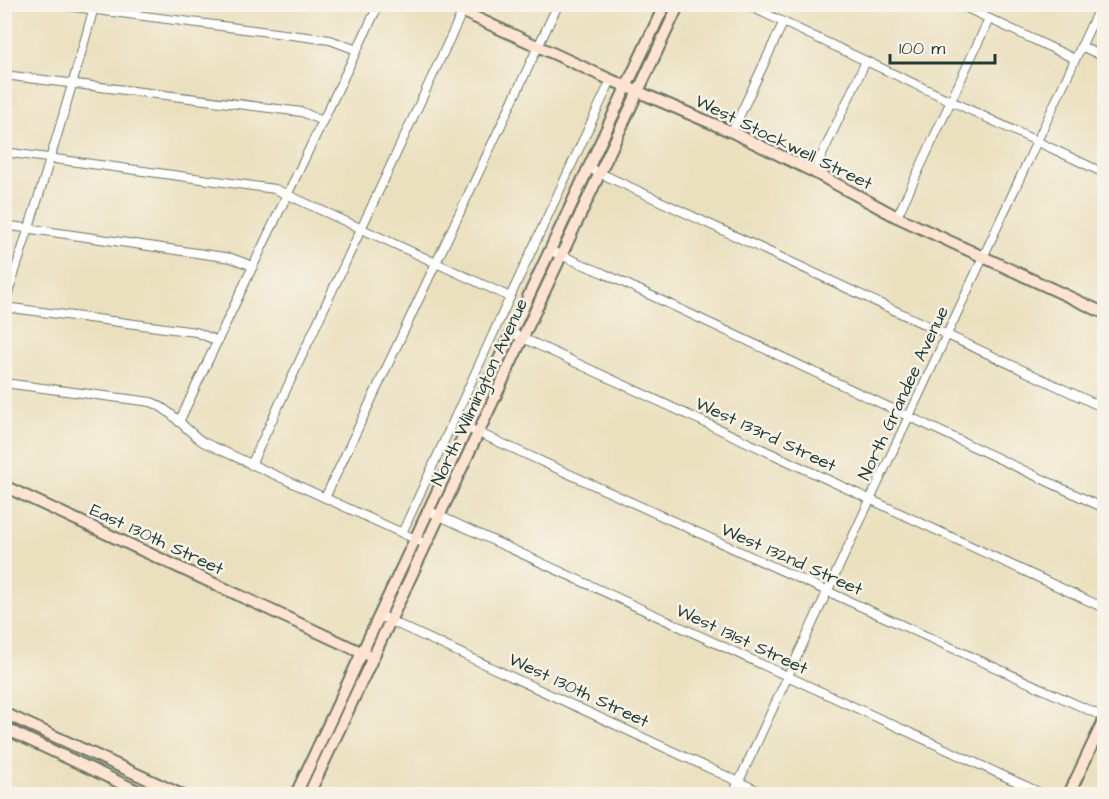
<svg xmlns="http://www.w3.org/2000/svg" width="1109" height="799" font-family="'Architects Daughter',sans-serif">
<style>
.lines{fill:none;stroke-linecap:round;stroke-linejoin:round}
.street-casing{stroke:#667664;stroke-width:10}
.secondary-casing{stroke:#667664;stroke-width:14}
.street{stroke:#fff;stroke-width:8}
.secondary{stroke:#fee3d1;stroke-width:10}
.labels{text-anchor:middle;stroke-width:5;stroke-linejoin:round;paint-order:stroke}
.street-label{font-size:18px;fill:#1f3d34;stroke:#f7f3e8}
</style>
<rect width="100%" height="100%" fill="#f7f3e8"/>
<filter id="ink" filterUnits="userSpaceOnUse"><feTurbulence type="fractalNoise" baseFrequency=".0167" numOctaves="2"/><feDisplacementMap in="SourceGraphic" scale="12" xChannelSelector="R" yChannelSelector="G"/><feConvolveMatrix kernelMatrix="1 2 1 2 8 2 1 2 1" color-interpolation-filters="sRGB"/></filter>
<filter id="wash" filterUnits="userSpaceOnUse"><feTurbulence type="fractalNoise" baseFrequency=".008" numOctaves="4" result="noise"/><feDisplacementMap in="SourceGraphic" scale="24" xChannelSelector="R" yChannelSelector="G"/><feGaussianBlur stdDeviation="1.35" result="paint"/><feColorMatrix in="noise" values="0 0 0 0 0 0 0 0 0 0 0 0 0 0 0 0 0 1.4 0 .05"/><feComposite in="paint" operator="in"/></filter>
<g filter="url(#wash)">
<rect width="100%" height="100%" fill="#ebe0be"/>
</g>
<g filter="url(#ink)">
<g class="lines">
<!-- street casing -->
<g class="street-casing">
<g id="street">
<path d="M 51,4 L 330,40 L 357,50"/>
<path d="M 745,4 L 1104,173"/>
<path d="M 958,4 L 1075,59"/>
<path d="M 1081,46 L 1104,57"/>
<path d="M 4,75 L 302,112 L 322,121"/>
<path d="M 732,132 L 783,23"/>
<path d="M 4,152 L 275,189 L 510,297"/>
<path d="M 589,168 L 1104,408"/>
<path d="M 814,172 L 866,61"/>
<path d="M 897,217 L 989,19"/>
<path d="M 4,225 L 231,258 L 253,266"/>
<path d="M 551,251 L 603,273 L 1104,508"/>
<path d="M 4,305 C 37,205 67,105 95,4"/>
<path d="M 4,307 L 196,332 L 218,341"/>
<path d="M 512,333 L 1104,608"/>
<path d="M 4,383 L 151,402 C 170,409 186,430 203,442 L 426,544"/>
<path d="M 179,422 L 253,266 L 379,4"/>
<path d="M 468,428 L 1104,717"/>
<path d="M 251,465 L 466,4"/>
<path d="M 325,498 L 553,15 L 559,4"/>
<path d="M 429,511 L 1043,794"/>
<path d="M 402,533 L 510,297 L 611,80"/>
<path d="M 380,616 L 765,794"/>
<path d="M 733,794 L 1101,4"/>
</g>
</g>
<!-- secondary casing -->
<g class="secondary-casing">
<g id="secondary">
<path d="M 446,4 L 611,80 L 732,132 L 814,172 L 897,217 L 1104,313"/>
<path d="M 4,486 L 367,655"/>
<path d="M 4,713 L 180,794"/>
<path d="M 4,728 L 144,794"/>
<path d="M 296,794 L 665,4"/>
<path d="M 309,794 L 679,4"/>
<path d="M 1069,794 L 1104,720"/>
</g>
</g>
<!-- street -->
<use href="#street" class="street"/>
<!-- secondary -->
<use href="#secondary" class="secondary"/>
</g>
</g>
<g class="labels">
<!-- street labels -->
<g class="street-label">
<text transform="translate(784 142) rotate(26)" y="6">West Stockwell Street</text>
<text transform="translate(479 392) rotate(-65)" y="6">North Wilmington Avenue</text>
<text transform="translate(903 393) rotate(-65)" y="6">North Grandee Avenue</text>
<text transform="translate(766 434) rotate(25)" y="6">West 133rd Street</text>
<text transform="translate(157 539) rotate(25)" y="6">East 130th Street</text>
<text transform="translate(792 559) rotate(24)" y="6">West 132nd Street</text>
<text transform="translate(742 639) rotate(25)" y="6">West 131st Street</text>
<text transform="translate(579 690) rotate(25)" y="6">West 130th Street</text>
</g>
</g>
<!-- margin -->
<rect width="1109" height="799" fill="none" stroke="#f7f3e8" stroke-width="24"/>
<!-- scale -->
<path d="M890 54v9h105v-9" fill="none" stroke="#1f3d34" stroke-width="3"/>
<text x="899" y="54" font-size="18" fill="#1f3d34" stroke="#f7f3e8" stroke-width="4.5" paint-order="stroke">100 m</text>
</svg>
